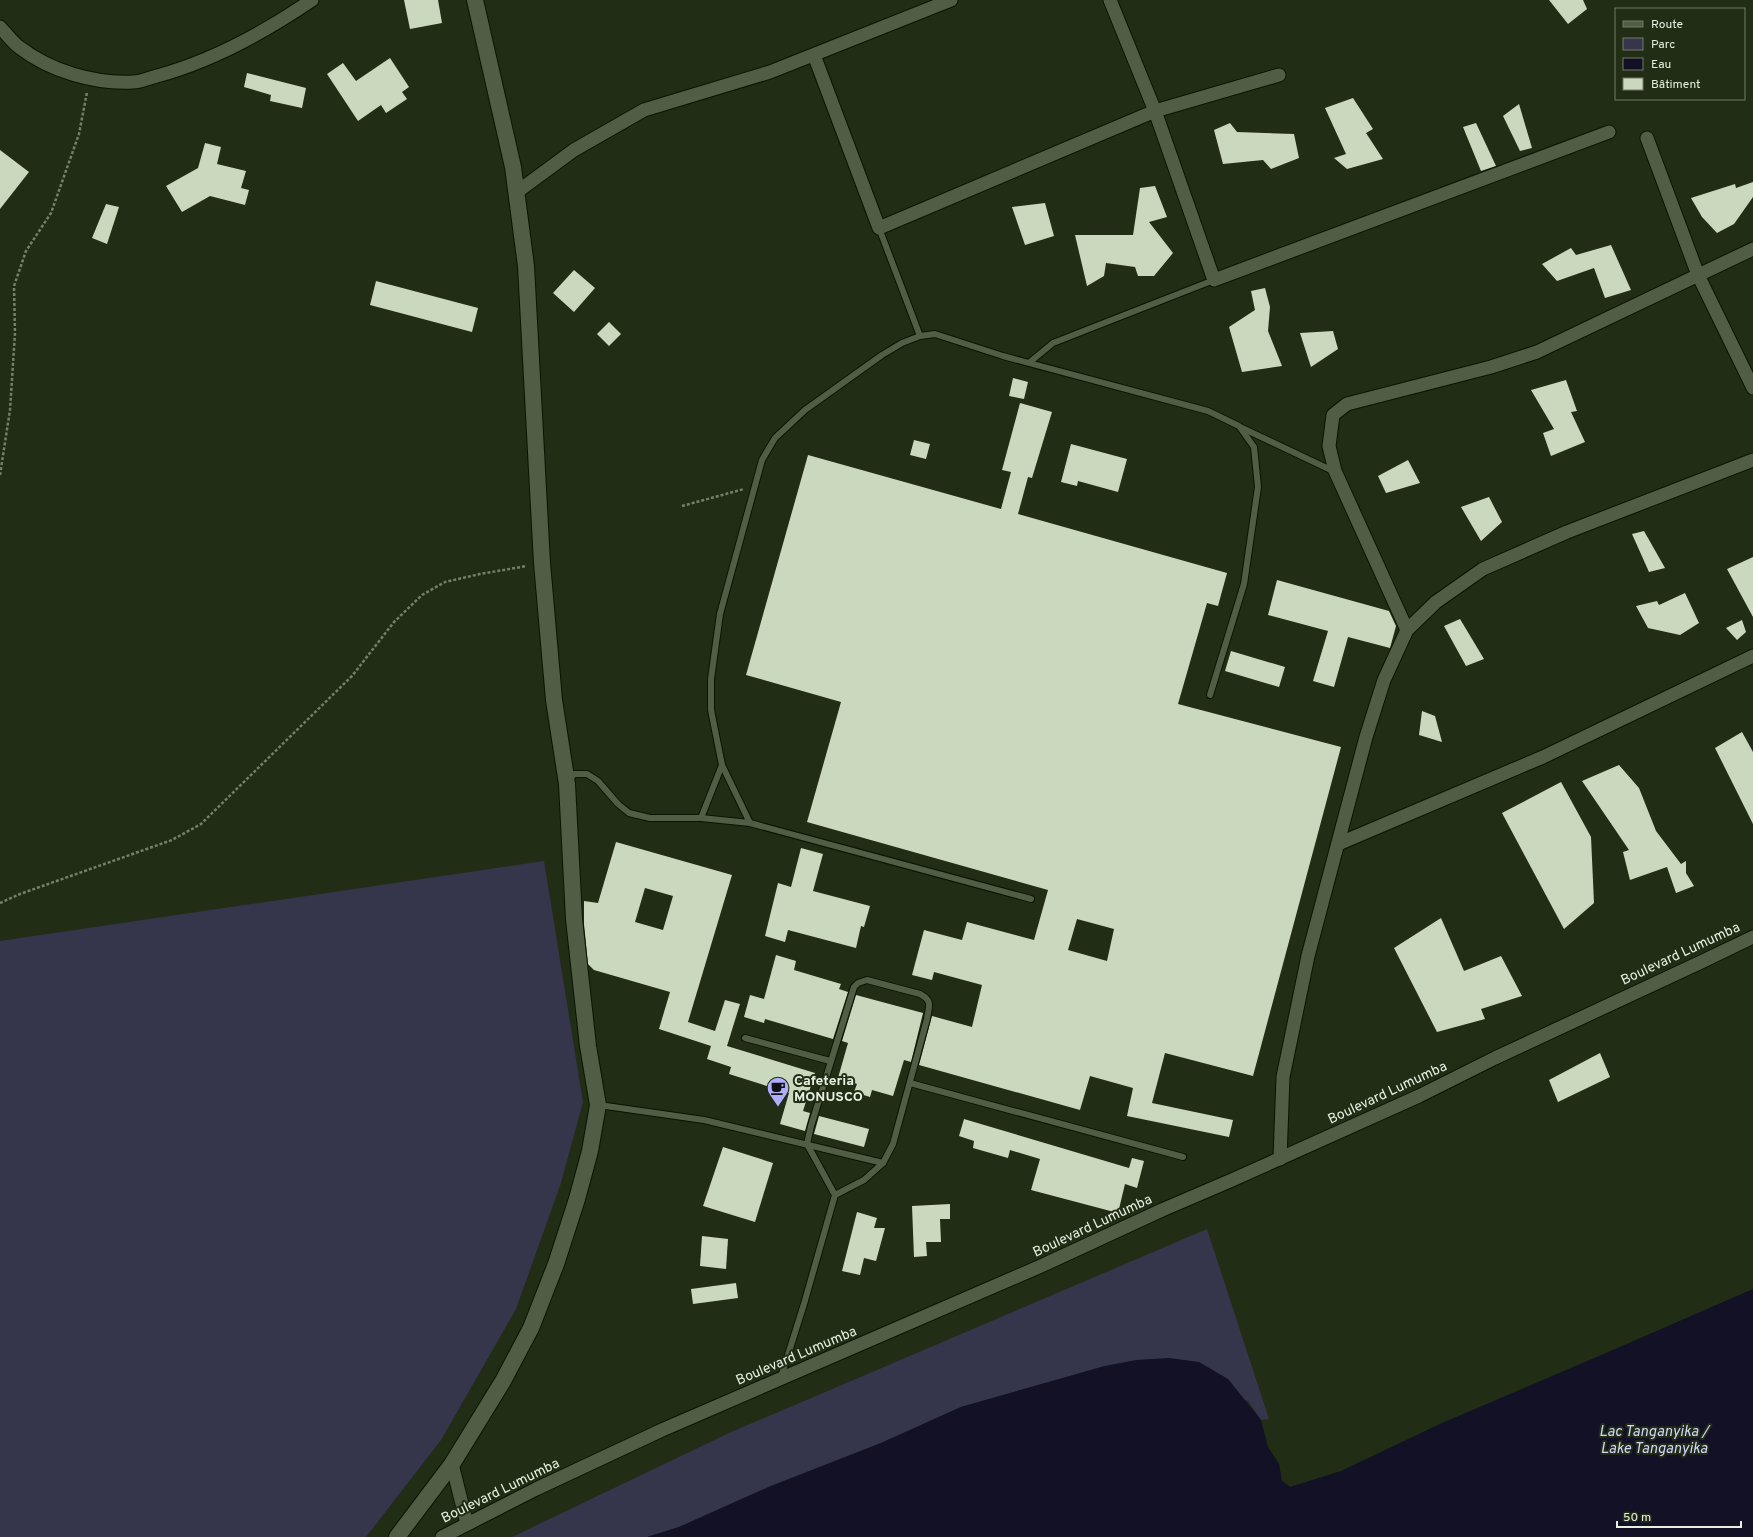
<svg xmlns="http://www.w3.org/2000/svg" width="1753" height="1537" font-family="Overpass,sans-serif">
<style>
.green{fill:#35354c}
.water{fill:#121126}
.building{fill:#cad9bd;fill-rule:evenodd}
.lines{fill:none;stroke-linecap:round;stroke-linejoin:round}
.service-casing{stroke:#0b1502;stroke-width:8}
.minor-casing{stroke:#0b1502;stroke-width:15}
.tertiary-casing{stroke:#0b1502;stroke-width:18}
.path{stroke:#757f6b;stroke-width:2.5;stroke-dasharray:3 2;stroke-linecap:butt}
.service{stroke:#515e45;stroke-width:6}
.minor{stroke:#515e45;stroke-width:13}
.tertiary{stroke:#515e45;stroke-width:16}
.labels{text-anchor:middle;stroke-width:4;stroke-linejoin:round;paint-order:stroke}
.street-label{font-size:14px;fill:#e7efe0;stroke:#222d16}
.poi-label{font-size:14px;font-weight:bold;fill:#e7efe0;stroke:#222d16;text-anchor:start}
.water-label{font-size:15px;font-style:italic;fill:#d4d5ff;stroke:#222d16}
</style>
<rect width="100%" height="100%" fill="#222d16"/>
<!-- green -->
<g class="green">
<path d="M 544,861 L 583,1102 L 561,1183 L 516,1309 L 441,1440 L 366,1537 L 0,1537 L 0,941 Z"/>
<path d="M 1207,1229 L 1269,1419 L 1261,1420 L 1248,1401 L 1105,1366 L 961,1407 L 881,1443 L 771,1486 L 679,1527 L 647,1537 L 512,1537 L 729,1433 Z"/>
</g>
<!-- water -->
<path class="water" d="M 1753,1289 L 1753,1537 L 647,1537 L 679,1527 L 771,1486 L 881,1443 L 961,1407 L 1105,1366 L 1136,1360 L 1169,1358 L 1199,1362 L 1228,1379 L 1261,1420 L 1268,1447 L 1279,1464 L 1282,1481 L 1290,1487 L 1341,1471 L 1442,1423 L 1599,1356 Z"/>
<!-- building -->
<g class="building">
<path d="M 404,0 L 438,0 L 442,23 L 410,29 Z"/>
<path d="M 1549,0 L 1583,0 L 1587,9 L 1568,24 Z"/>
<path d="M 390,58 L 409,87 L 402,92 L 407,99 L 386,113 L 381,105 L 358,121 L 327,74 L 343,63 L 356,81 Z"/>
<path d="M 247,73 L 306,88 L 302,108 L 270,101 L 271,95 L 244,87 Z"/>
<path d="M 1353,98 L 1373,129 L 1366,133 L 1383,159 L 1347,169 L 1334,158 L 1346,154 L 1325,108 Z"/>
<path d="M 1519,104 L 1532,148 L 1520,151 L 1503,116 Z"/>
<path d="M 1230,123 L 1237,132 L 1294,134 L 1299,158 L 1271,169 L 1263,160 L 1223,164 L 1214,130 Z"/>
<path d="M 1476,123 L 1496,166 L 1481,171 L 1463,127 Z"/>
<path d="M 205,143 L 221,147 L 217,164 L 246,171 L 241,188 L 249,190 L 245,205 L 210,196 L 182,212 L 166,186 L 198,168 Z"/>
<path d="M 0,150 L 29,172 L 0,209 Z"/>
<path d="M 1753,182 L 1753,197 L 1734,224 L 1717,233 L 1702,217 L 1691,198 L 1735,184 L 1736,188 Z"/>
<path d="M 1155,186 L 1167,217 L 1149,222 L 1173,253 L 1154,276 L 1138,276 L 1135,267 L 1106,263 L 1104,276 L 1087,286 L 1075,235 L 1133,235 L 1140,188 Z"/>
<path d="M 1045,203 L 1054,236 L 1025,245 L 1012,207 Z"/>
<path d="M 106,204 L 119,207 L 107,244 L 92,238 Z"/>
<path d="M 1611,245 L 1631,290 L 1605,298 L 1594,268 L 1557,281 L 1542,264 L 1571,248 L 1576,255 Z"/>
<path d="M 574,270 L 595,288 L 574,312 L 553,293 Z"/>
<path d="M 376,281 L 478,308 L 472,332 L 370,305 Z"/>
<path d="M 1265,288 L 1270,307 L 1268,331 L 1282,366 L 1242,372 L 1229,327 L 1255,310 L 1251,291 Z"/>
<path d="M 609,322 L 621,334 L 609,346 L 597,334 Z"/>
<path d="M 1333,331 L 1338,349 L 1311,367 L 1300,333 Z"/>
<path d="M 1013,378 L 1028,382 L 1024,399 L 1009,396 Z"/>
<path d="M 1566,380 L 1577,411 L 1571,412 L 1585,442 L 1551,456 L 1543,433 L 1554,429 L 1531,390 Z"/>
<path d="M 1020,403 L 1052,412 L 1032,478 L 1028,477 L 1018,514 L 1227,573 L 1218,606 L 1207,603 L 1178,704 L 1341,747 L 1253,1076 L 1165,1053 L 1152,1103 L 1233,1120 L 1229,1137 L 1127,1116 L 1133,1088 L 1090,1076 L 1080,1110 L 919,1065 L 932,1016 L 972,1027 L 982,985 L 934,972 L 932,980 L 912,975 L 924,930 L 962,940 L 967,922 L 1034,940 L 1048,890 L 807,822 L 841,702 L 746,675 L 808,455 L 1001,509 L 1011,472 L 1002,470 ZM 1077,919 L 1114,929 L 1107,961 L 1068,950 Z"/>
<path d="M 914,440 L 930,444 L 926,459 L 910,455 Z"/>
<path d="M 1071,444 L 1127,459 L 1118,492 L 1078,481 L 1077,486 L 1061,482 Z"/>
<path d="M 1408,460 L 1420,483 L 1386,493 L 1378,476 Z"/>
<path d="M 1489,497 L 1502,522 L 1481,541 L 1461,507 Z"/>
<path d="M 1644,531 L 1665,568 L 1649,572 L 1632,534 Z"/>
<path d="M 1753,557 L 1753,617 L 1727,569 Z"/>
<path d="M 1277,580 L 1389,611 L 1396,626 L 1390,648 L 1348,637 L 1334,687 L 1313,681 L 1328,631 L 1268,615 Z"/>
<path d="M 1685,593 L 1699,623 L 1680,635 L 1648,628 L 1636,606 L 1657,601 L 1659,605 Z"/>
<path d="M 1460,619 L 1484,659 L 1466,666 L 1444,626 Z"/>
<path d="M 1742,620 L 1746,632 L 1737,640 L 1726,628 Z"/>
<path d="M 1231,651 L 1285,667 L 1279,687 L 1225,671 Z"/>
<path d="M 1422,711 L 1435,716 L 1442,742 L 1419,735 Z"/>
<path d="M 1742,732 L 1753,752 L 1753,824 L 1715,748 Z"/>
<path d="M 1619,765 L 1639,788 L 1656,831 L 1681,864 L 1686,861 L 1686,873 L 1694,886 L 1676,893 L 1667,867 L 1630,880 L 1623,852 L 1629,850 L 1582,781 Z"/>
<path d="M 1561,782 L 1591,837 L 1594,903 L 1564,929 L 1502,813 Z"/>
<path d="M 616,842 L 732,875 L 688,1022 L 715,1031 L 725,1000 L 740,1004 L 727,1046 L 815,1073 L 803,1111 L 810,1113 L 805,1131 L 780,1124 L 789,1093 L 729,1074 L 731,1067 L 707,1059 L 711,1046 L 659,1029 L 670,992 L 594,970 L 588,964 L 584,924 L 584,901 L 598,903 ZM 645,888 L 673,896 L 663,930 L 635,922 Z"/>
<path d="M 801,848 L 823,854 L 813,891 L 870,906 L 864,927 L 861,926 L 856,948 L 788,930 L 785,942 L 765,936 L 778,883 L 791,887 Z"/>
<path d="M 1441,918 L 1464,971 L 1501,956 L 1522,996 L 1481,1009 L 1485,1019 L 1437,1032 L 1394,948 Z"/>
<path d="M 776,955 L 796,961 L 794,970 L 841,984 L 839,989 L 848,992 L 833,1039 L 765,1019 L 764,1023 L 744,1017 L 750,995 L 764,999 Z"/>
<path d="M 856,995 L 923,1013 L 911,1062 L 904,1060 L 893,1096 L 872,1090 L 870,1097 L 854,1092 L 857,1084 L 838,1078 L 848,1043 L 842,1041 Z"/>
<path d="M 1600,1053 L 1610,1077 L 1558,1102 L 1549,1080 Z"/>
<path d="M 819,1116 L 869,1129 L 864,1147 L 814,1134 Z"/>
<path d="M 964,1119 L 1129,1168 L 1132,1158 L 1144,1161 L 1137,1188 L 1125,1184 L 1118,1213 L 1031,1190 L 1040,1159 L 1010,1150 L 1008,1158 L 973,1148 L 974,1141 L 959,1136 Z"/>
<path d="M 723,1147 L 773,1163 L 755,1222 L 703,1206 Z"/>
<path d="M 950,1204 L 950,1219 L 940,1219 L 941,1242 L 926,1242 L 927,1256 L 914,1257 L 912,1206 Z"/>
<path d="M 857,1212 L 877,1218 L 874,1228 L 885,1228 L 876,1261 L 864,1258 L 860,1275 L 842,1271 Z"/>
<path d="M 702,1236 L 728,1239 L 726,1269 L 700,1266 Z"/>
<path d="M 736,1283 L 738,1298 L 693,1304 L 691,1289 Z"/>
</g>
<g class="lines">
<!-- service casing -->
<g class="service-casing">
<g id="service">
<path d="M 879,228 L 920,336"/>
<path d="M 1030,362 L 1053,343 L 1214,280"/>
<path d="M 1240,427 L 1333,471"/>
<path d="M 569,781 L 574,774 L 587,774 L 598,781 L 618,804 L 629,813 L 650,818 L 701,818 L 750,823 L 1031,899"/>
<path d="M 701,818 L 722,765"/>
<path d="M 750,823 L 722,765 L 711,710 L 711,679 L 720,614 L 762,460 L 775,438 L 805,410 L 882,355 L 902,343 L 920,336 L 935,334 L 1003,356 L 1208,411 L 1239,426 L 1254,447 L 1258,487 L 1244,584 L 1210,695"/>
<path d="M 745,1038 L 830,1061"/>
<path d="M 910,1083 L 1183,1157"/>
<path d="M 599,1105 L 704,1120 L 883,1163"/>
<path d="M 781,1377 L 804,1304 L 835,1195 L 807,1144 L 811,1126 L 854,987 L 858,983 L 867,980 L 920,994 C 933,1001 929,1006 927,1019 L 893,1144 L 883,1163 L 864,1180 L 835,1195"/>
</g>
</g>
<!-- minor casing -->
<g class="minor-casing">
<g id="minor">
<path d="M 1110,0 L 1155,111 L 1214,280 L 1609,132"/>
<path d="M 0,27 C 6,33 12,42 19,47 C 50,71 94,84 133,82 C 141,82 149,78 157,76 C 212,61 265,32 312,0"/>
<path d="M 814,55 L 879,228 L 1155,111 L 1279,75"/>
<path d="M 1647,138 L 1698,275 L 1753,388"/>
<path d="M 517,192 L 574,150 L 644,110 L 770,72 L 951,0"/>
<path d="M 1407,630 L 1335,471 L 1329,446 L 1333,415 L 1347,404 L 1491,367 L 1537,352 L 1753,249"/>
<path d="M 1338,844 L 1543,757 L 1753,656"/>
<path d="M 1280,1159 L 1283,1077 L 1308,956 L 1366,737 L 1384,680 L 1407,630 L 1436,602 L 1483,569 L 1567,532 L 1753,460"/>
<path d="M 452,1464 L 467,1524"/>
<path d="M 442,1537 L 536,1489 L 662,1430 L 1041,1266 L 1162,1210 L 1232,1180 L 1419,1096 L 1495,1058 L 1699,963 L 1753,937"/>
</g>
</g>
<!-- tertiary casing -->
<g class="tertiary-casing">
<path id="tertiary" d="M 397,1537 L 452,1464 L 503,1381 L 531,1328 L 556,1264 L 577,1199 L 590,1151 L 598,1105 L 588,1046 L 574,919 L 567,784 L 554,700 L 542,563 L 526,266 L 513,167 L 475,0"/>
</g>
<!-- path -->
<g class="path">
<path d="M 0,475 L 10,410 L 15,333 L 14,286 L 26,251 L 51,213 L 79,134 L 87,92"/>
<path d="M 682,506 L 744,489"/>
<path d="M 0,903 L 20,894 L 172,840 L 201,824 L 352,676 L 394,622 L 422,595 L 445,582 L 480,574 L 527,566"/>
</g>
<!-- service -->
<use href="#service" class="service"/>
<!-- minor -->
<use href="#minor" class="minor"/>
<!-- tertiary -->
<use href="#tertiary" class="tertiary"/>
</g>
<!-- icons -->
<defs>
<g id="cafe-pin" transform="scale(1.15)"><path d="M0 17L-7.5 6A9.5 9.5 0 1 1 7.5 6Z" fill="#afaefa" stroke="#222d16"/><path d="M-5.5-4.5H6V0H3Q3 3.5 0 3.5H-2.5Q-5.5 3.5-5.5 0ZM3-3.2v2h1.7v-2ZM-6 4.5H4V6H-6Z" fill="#111"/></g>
</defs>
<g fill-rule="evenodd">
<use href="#cafe-pin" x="778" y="1088"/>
</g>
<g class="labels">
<!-- street labels -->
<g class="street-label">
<text transform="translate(1680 953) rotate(-25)" y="5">Boulevard Lumumba</text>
<text transform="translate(1387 1092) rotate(-25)" y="5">Boulevard Lumumba</text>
<text transform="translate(1092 1225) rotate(-25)" y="5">Boulevard Lumumba</text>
<text transform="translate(796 1355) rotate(-23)" y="5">Boulevard Lumumba</text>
<text transform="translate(500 1490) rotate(-26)" y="5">Boulevard Lumumba</text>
</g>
<!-- poi labels -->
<g class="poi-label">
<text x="794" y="1085">Cafeteria<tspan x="794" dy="16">MONUSCO</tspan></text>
</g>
<!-- water labels -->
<g class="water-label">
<text x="1654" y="1436">Lac Tanganyika /<tspan x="1654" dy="17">Lake Tanganyika</tspan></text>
</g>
</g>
<!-- legend -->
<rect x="1615" y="8" width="130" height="92" fill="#222d16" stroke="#717b67"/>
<rect x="1623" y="21" width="20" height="6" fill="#515e45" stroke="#717b67"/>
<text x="1651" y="28" font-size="12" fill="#e7efe0">Route</text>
<rect x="1623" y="38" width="20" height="12" fill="#35354c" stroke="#717b67"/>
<text x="1651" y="48" font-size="12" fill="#e7efe0">Parc</text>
<rect x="1623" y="58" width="20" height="12" fill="#121126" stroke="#717b67"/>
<text x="1651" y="68" font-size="12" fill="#e7efe0">Eau</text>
<rect x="1623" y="78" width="20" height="12" fill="#cad9bd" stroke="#717b67"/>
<text x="1651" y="88" font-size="12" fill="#e7efe0">Bâtiment</text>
<!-- scale -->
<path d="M1617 1521v6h124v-6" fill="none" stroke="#e7efe0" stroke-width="2"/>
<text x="1623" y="1521" font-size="12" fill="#e7efe0" stroke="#222d16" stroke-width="3" paint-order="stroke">50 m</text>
</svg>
